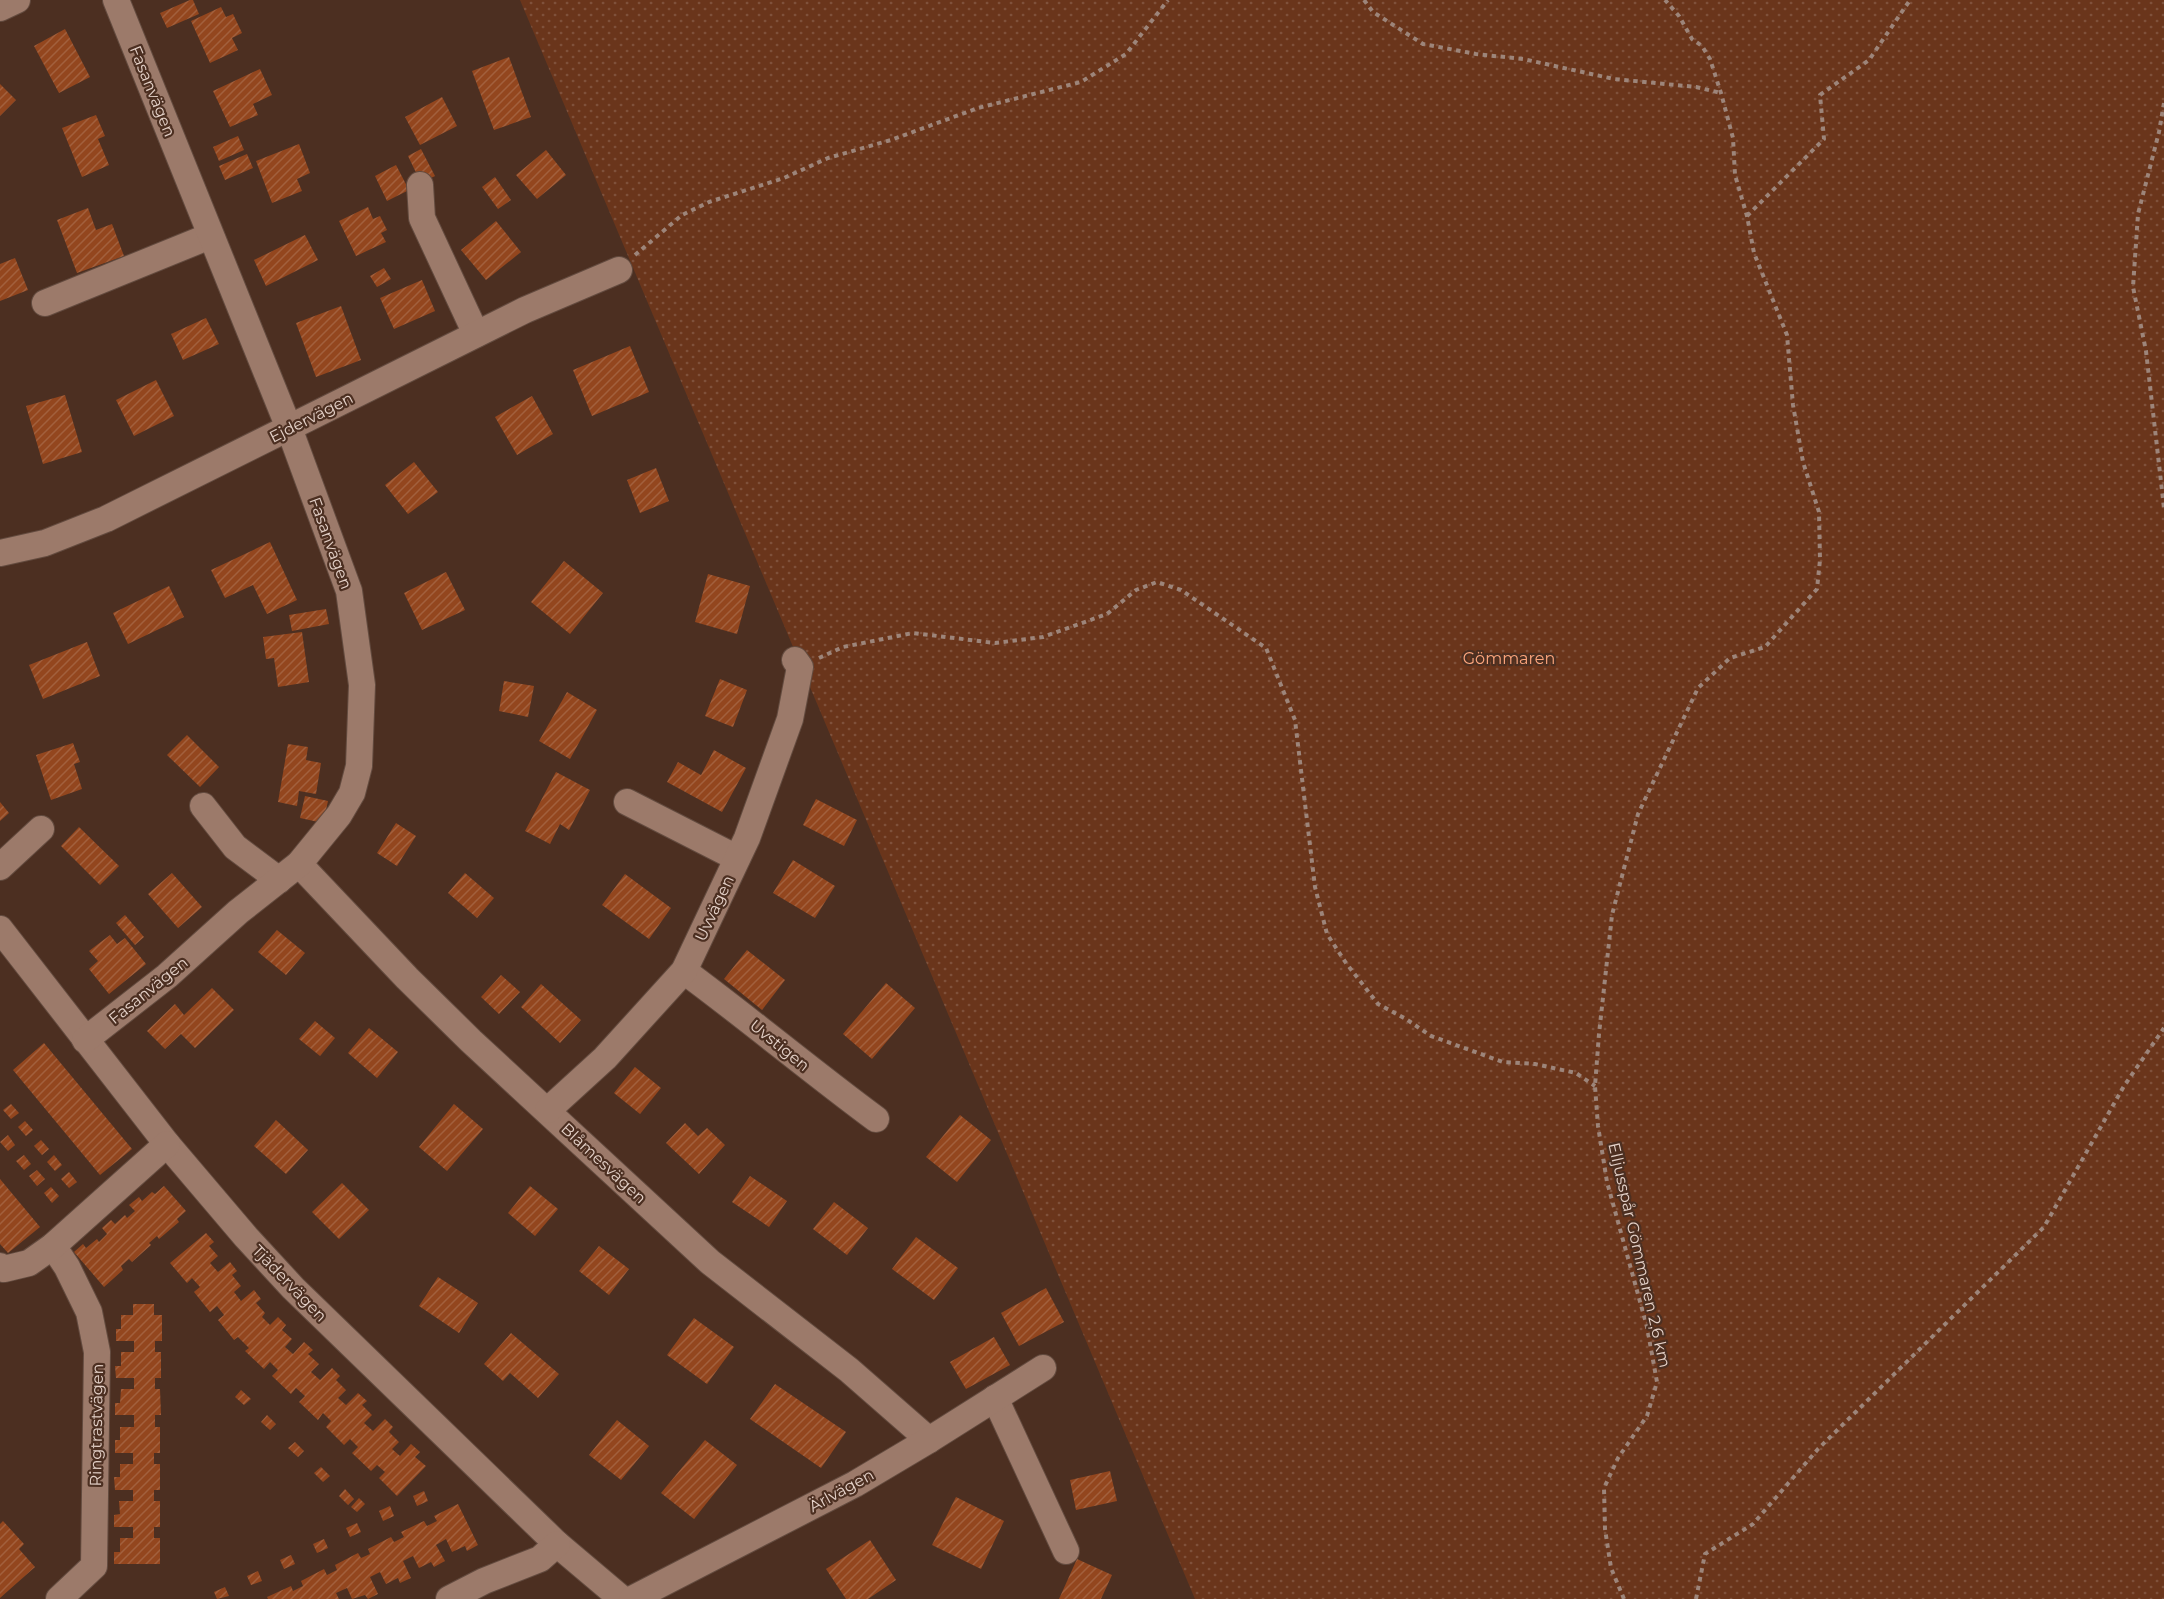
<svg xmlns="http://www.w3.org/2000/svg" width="2164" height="1599" font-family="Montserrat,sans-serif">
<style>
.park{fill:url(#park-dots)}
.building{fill:url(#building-hatch)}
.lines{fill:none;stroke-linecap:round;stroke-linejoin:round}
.minor-casing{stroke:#634b3f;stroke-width:28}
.path{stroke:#9d857a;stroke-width:4;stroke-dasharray:4.5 4.5;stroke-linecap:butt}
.minor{stroke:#9c7a6a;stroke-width:26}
.labels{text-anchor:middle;stroke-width:4.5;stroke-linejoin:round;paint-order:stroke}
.street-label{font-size:16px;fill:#e5d2c9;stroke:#4c2f21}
.park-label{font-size:16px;fill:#fda67d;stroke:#4c2f21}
</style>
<defs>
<pattern id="park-dots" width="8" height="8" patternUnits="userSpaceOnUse" patternTransform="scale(1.5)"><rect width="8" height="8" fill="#6a351b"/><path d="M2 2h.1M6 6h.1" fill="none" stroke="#7f513b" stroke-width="1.8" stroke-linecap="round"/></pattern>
<pattern id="building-hatch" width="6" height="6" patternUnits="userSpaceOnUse" patternTransform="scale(1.5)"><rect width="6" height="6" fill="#93461e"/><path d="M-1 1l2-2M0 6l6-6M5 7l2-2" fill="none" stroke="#a2603d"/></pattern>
</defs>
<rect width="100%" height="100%" fill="#4c2f21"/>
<!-- park -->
<path class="park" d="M 520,0 L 2164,0 L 2164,1599 L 1195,1599 Z"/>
<!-- building -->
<g class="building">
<path d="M 190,0 L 193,0 L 199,14 L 167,28 L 160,13 Z"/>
<path d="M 221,7 L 226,17 L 233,14 L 242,33 L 232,38 L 238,50 L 210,63 L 191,21 Z"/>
<path d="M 65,29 L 90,77 L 59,93 L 34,46 Z"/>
<path d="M 509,57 L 531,117 L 494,130 L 472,71 Z"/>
<path d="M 260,69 L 272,95 L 253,104 L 258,115 L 230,127 L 213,91 Z"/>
<path d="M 0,84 L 16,100 L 0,116 Z"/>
<path d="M 442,97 L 457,126 L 420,145 L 405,117 Z"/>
<path d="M 96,115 L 105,136 L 98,139 L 109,165 L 82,177 L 62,128 Z"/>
<path d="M 238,136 L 244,150 L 219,161 L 213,147 Z"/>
<path d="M 299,144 L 310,173 L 297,179 L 302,191 L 272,203 L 256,161 Z"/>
<path d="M 421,149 L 435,176 L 421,183 L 408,156 Z"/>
<path d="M 546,150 L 566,175 L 537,199 L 516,175 Z"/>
<path d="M 247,154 L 253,168 L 225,180 L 219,166 Z"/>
<path d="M 396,165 L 409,190 L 387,201 L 375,176 Z"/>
<path d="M 495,177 L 511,200 L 498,209 L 482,187 Z"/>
<path d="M 368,207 L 373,219 L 380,216 L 387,230 L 381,233 L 386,242 L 356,256 L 339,221 Z"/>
<path d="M 88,208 L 96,230 L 112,224 L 124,256 L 77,273 L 57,220 Z"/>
<path d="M 496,221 L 521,252 L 486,280 L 461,250 Z"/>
<path d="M 305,235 L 318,260 L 266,286 L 254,260 Z"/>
<path d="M 15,258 L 28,290 L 0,301 L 0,264 Z"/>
<path d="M 384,268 L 391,279 L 377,287 L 370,276 Z"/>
<path d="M 422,280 L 435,311 L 394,329 L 380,298 Z"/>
<path d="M 341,306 L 361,360 L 316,377 L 296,323 Z"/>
<path d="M 206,318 L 219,344 L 183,360 L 171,334 Z"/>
<path d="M 630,346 L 649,392 L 592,416 L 573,370 Z"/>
<path d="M 156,380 L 174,416 L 134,436 L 116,400 Z"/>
<path d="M 65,395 L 82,452 L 43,464 L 26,406 Z"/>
<path d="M 532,396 L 553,434 L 517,455 L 495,417 Z"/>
<path d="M 414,462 L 438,492 L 408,514 L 385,485 Z"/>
<path d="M 656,468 L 669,501 L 640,513 L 627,480 Z"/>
<path d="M 270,542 L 297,600 L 267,614 L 253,585 L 225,598 L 211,570 Z"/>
<path d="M 564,561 L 603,593 L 570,634 L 531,602 Z"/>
<path d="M 446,572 L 465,610 L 422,630 L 404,593 Z"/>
<path d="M 708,574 L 750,586 L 737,634 L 695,622 Z"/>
<path d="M 169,586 L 184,617 L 128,644 L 113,613 Z"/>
<path d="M 326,609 L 329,624 L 292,631 L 289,615 Z"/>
<path d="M 302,632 L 309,682 L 278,687 L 274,658 L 266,659 L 263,637 Z"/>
<path d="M 87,642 L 100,676 L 43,699 L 29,665 Z"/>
<path d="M 720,679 L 747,690 L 733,727 L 705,716 Z"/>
<path d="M 504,681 L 534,686 L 528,717 L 499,711 Z"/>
<path d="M 567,692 L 597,710 L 570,759 L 539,741 Z"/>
<path d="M 187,735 L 219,767 L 200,787 L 167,755 Z"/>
<path d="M 73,743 L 80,762 L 74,764 L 82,789 L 51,800 L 36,755 Z"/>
<path d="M 288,744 L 308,747 L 306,760 L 321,763 L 316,794 L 299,791 L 297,806 L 278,802 Z"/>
<path d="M 714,750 L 746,768 L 722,812 L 667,782 L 678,762 L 701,775 Z"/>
<path d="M 556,772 L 590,790 L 569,830 L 560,824 L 550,844 L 525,831 Z"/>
<path d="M 305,796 L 328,801 L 323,823 L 300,818 Z"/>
<path d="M 816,799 L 857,820 L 844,846 L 803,825 Z"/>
<path d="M 0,802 L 9,813 L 0,821 Z"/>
<path d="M 396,823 L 416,836 L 397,866 L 377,853 Z"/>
<path d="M 79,827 L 119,866 L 100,885 L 61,846 Z"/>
<path d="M 793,860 L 835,886 L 815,918 L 773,893 Z"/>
<path d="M 172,873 L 202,907 L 178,928 L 148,894 Z"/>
<path d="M 465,873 L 494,898 L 477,918 L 448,893 Z"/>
<path d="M 625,874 L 671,908 L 649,939 L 602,905 Z"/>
<path d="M 125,915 L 144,937 L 135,945 L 116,923 Z"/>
<path d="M 277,930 L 305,953 L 286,975 L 258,952 Z"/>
<path d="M 110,935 L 117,944 L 125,938 L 146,964 L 109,994 L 89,969 L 98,961 L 89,951 Z"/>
<path d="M 747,950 L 785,980 L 762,1010 L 724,979 Z"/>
<path d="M 501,975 L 520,992 L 499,1014 L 481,997 Z"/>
<path d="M 886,983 L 915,1008 L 872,1059 L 843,1034 Z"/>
<path d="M 541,984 L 581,1020 L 560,1043 L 521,1007 Z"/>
<path d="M 212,988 L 234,1010 L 195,1048 L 181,1034 L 165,1049 L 147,1031 L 175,1004 L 184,1015 Z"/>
<path d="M 315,1021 L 335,1038 L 320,1056 L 299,1039 Z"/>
<path d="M 369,1028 L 398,1052 L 377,1078 L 348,1053 Z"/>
<path d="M 44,1043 L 132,1149 L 100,1175 L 13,1070 Z"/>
<path d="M 635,1067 L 661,1088 L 640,1114 L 614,1093 Z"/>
<path d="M 11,1104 L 19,1113 L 11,1119 L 3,1110 Z"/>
<path d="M 454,1104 L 483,1129 L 447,1171 L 419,1147 Z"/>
<path d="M 960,1115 L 991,1140 L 957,1182 L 926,1157 Z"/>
<path d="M 276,1120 L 308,1150 L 286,1174 L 254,1146 Z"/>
<path d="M 25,1121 L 33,1130 L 26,1136 L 18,1127 Z"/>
<path d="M 685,1123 L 698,1136 L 707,1128 L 725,1145 L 699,1174 L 666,1143 Z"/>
<path d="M 8,1135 L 15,1145 L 8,1151 L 0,1142 Z"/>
<path d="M 41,1140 L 49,1149 L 42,1155 L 34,1146 Z"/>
<path d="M 24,1155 L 31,1164 L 24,1170 L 16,1161 Z"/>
<path d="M 54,1155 L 62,1165 L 55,1171 L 47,1162 Z"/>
<path d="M 37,1170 L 45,1179 L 37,1186 L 29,1176 Z"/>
<path d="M 69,1172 L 77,1182 L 69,1188 L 61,1179 Z"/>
<path d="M 750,1176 L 787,1201 L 769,1227 L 732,1202 Z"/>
<path d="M 0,1179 L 40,1227 L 8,1253 L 0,1244 Z"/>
<path d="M 342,1183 L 369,1210 L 339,1239 L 312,1212 Z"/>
<path d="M 164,1186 L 186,1211 L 177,1219 L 179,1222 L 159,1239 L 157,1236 L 149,1243 L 151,1245 L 132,1262 L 129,1259 L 121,1266 L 123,1270 L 104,1287 L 74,1252 L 83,1244 L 86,1248 L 97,1239 L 99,1242 L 107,1234 L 102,1228 L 111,1220 L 115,1224 L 125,1215 L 127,1218 L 135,1211 L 129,1205 L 139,1197 L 142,1201 L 152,1192 L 155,1194 Z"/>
<path d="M 530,1186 L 558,1209 L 535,1236 L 508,1213 Z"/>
<path d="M 51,1187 L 59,1196 L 52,1203 L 44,1193 Z"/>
<path d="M 834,1202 L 868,1228 L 847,1255 L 813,1229 Z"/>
<path d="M 206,1233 L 214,1242 L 209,1246 L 218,1256 L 210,1263 L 218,1272 L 230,1262 L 237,1271 L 232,1275 L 241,1286 L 234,1292 L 241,1301 L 254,1290 L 261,1299 L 256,1303 L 265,1313 L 262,1317 L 270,1325 L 278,1317 L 286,1325 L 282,1330 L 292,1339 L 285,1347 L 293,1354 L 304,1342 L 313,1350 L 308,1354 L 319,1364 L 311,1372 L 320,1380 L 332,1368 L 340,1376 L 336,1380 L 346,1390 L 338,1398 L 346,1405 L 358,1393 L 367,1401 L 362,1405 L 372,1415 L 364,1423 L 373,1431 L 385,1419 L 393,1427 L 389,1432 L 399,1442 L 392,1449 L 400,1456 L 411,1444 L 420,1452 L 415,1457 L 426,1466 L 397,1496 L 379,1478 L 385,1472 L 377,1465 L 371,1471 L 352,1453 L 358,1447 L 350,1439 L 344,1445 L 326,1427 L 331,1421 L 323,1413 L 318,1420 L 299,1402 L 305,1396 L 296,1388 L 291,1394 L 272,1376 L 278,1370 L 270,1362 L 264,1369 L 245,1351 L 249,1348 L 238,1337 L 234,1340 L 218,1320 L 224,1315 L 217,1306 L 210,1312 L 194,1292 L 200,1287 L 192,1278 L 187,1283 L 170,1263 Z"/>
<path d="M 916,1237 L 958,1268 L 934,1300 L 892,1269 Z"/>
<path d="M 599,1246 L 629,1269 L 609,1295 L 579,1271 Z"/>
<path d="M 438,1277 L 478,1303 L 459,1333 L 419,1306 Z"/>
<path d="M 1046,1288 L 1064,1322 L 1019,1346 L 1001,1313 Z"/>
<path d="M 133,1304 L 154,1304 L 154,1315 L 162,1315 L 162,1341 L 155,1341 L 155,1352 L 161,1352 L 161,1378 L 155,1378 L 155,1389 L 160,1389 L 161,1415 L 155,1415 L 155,1427 L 160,1427 L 160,1453 L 154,1453 L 154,1464 L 160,1464 L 160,1490 L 154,1490 L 154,1501 L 160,1501 L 160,1527 L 154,1527 L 154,1538 L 160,1538 L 160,1564 L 114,1564 L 114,1552 L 120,1552 L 120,1538 L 133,1538 L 133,1527 L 114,1527 L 114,1515 L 120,1514 L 119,1501 L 133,1501 L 133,1490 L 115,1490 L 114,1477 L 120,1477 L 120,1464 L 133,1464 L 133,1453 L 115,1453 L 115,1440 L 120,1440 L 120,1427 L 134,1427 L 134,1415 L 115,1415 L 115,1403 L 120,1403 L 121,1389 L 134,1389 L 134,1378 L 116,1378 L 115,1366 L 121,1366 L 121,1352 L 134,1352 L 134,1341 L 116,1341 L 116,1329 L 121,1329 L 121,1315 L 133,1315 Z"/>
<path d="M 694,1318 L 734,1347 L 707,1384 L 667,1355 Z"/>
<path d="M 511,1333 L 559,1374 L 538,1398 L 510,1373 L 503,1381 L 484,1364 Z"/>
<path d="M 994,1337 L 1010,1365 L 966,1389 L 950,1362 Z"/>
<path d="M 775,1384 L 846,1432 L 821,1468 L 750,1419 Z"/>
<path d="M 241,1390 L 251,1399 L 244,1405 L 235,1397 Z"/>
<path d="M 267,1415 L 276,1424 L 270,1430 L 261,1422 Z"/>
<path d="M 617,1420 L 649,1446 L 621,1480 L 589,1455 Z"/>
<path d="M 705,1440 L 737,1465 L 694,1519 L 661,1493 Z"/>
<path d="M 295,1442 L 304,1451 L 298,1457 L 288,1448 Z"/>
<path d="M 321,1467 L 330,1476 L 323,1482 L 314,1473 Z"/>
<path d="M 1110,1471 L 1117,1501 L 1076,1510 L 1070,1480 Z"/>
<path d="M 345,1489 L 354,1499 L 348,1505 L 339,1496 Z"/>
<path d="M 424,1491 L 428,1501 L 417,1506 L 413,1496 Z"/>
<path d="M 956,1497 L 1004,1521 L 981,1569 L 932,1545 Z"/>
<path d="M 359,1498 L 365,1504 L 357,1512 L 351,1507 Z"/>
<path d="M 458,1504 L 478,1545 L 467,1551 L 465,1546 L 452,1552 L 446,1539 L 436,1545 L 445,1561 L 434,1567 L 431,1562 L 419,1568 L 413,1556 L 403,1561 L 411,1578 L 400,1583 L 398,1578 L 386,1584 L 380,1572 L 370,1577 L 378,1594 L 368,1599 L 365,1595 L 352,1599 L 347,1588 L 336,1593 L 339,1599 L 268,1599 L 267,1597 L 291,1586 L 293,1591 L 303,1586 L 301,1581 L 324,1569 L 327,1575 L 337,1570 L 335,1565 L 358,1553 L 361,1558 L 370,1554 L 368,1549 L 391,1537 L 394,1542 L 404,1537 L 401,1532 L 424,1521 L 427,1526 L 437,1521 L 434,1516 Z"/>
<path d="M 390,1506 L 394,1516 L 383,1521 L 379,1511 Z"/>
<path d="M 3,1521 L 24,1544 L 19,1549 L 35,1567 L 0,1598 L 0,1524 Z"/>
<path d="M 357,1523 L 361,1532 L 350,1537 L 346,1528 Z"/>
<path d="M 324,1539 L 328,1548 L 317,1553 L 313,1544 Z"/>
<path d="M 870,1540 L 896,1580 L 868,1599 L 846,1599 L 826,1569 Z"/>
<path d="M 291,1555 L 295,1564 L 284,1569 L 280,1560 Z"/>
<path d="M 1077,1559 L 1112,1575 L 1101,1599 L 1059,1599 Z"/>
<path d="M 258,1571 L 262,1581 L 251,1585 L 247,1576 Z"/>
<path d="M 225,1587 L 229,1596 L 217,1599 L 214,1592 Z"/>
</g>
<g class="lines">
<!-- minor casing -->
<g class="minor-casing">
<g id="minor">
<path d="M 0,8 L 17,0"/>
<path d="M 420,185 L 422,218 L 476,334"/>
<path d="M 45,303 L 210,236"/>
<path d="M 0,553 L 45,543 L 106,519 L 525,310 L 619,270"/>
<path d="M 627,802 L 737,858"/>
<path d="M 203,806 L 235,847 L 279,880"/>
<path d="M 299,864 L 407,978 L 471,1041 L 710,1262 L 849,1370 L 929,1440"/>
<path d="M 0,867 L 41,829"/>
<path d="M 0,929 L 167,1144 L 246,1237 L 293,1288 L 557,1544 L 622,1599"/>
<path d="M 684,971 C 749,1019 811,1071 876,1119"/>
<path d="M 85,1040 L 167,976 L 238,912 L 299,864 L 339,815 L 352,793 L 359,766 L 362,685 L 349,591 L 289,428 L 116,0"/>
<path d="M 548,1110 L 605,1058 L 684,971 L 747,838 L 790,719 L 800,667 L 795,660"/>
<path d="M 53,1246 L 67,1267 L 89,1312 L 97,1352 L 94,1566 L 59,1599"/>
<path d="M 0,1266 L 4,1269 L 29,1263 L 53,1246 L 167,1144"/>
<path d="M 995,1398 L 1066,1551"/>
<path d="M 449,1599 L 484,1581 L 540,1559 L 557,1544"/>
<path d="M 632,1599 L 855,1484 L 929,1440 L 1043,1368"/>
</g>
</g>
<!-- path -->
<g class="path">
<path d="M 1364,0 L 1373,12 L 1423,44 L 1476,54 L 1523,59 L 1614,79 L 1696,87 L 1721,93"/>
<path d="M 2164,103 L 2159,132 L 2138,214 L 2133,287 L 2146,351 L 2164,508"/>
<path d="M 1747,216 L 1824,139 L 1820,95 L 1869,60 L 1910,0"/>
<path d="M 635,255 L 682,215 L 709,202 L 784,178 L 828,158 L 891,140 L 978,108 L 1081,82 L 1126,54 L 1168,0"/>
<path d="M 819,658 L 843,647 L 913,633 L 995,643 L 1043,637 L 1107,614 L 1136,590 L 1157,582 L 1181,590 L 1266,648 L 1295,720 L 1315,887 L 1327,934 L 1346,963 L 1378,1004 L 1406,1019 L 1431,1036 L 1503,1062 L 1535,1064 L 1576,1073 L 1595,1086"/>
<path d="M 1624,1599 L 1611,1568 L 1605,1529 L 1604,1488 L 1618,1458 L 1647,1416 L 1657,1382 L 1647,1327 L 1607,1182 L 1598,1126 L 1595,1086 L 1599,1034 L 1612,915 L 1638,814 L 1698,688 L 1730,658 L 1765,647 L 1817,589 L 1820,560 L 1819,512 L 1803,462 L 1793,405 L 1787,335 L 1754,253 L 1747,216 L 1735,175 L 1733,138 L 1721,93 L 1710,59 L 1702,46 L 1692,39 L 1679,16 L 1665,0"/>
<path d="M 1696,1599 L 1705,1554 L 1753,1524 L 1818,1449 L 2044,1227 L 2124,1086 L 2164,1028"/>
</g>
<!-- minor -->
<use href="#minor" class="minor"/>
</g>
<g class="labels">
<!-- street labels -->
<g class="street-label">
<text transform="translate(153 91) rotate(68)" y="6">Fasanvägen</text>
<text transform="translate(311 417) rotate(-27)" y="6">Ejdervägen</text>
<text transform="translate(331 543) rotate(70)" y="6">Fasanvägen</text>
<text transform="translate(714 908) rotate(-65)" y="6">Uvvägen</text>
<text transform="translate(148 990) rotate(-39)" y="6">Fasanvägen</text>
<text transform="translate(780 1045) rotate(39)" y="6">Uvstigen</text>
<text transform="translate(604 1163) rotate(43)" y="6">Blåmesvägen</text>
<text transform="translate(1640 1255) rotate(77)" y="6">Elljusspår Gömmaren 2,6 km</text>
<text transform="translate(290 1283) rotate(46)" y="6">Tjädervägen</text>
<text transform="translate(96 1425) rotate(-89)" y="6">Ringtrastvägen</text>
<text transform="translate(841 1490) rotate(-29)" y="6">Ärlvägen</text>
</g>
<!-- park labels -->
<g class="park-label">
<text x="1509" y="664">Gömmaren</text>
</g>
</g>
</svg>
